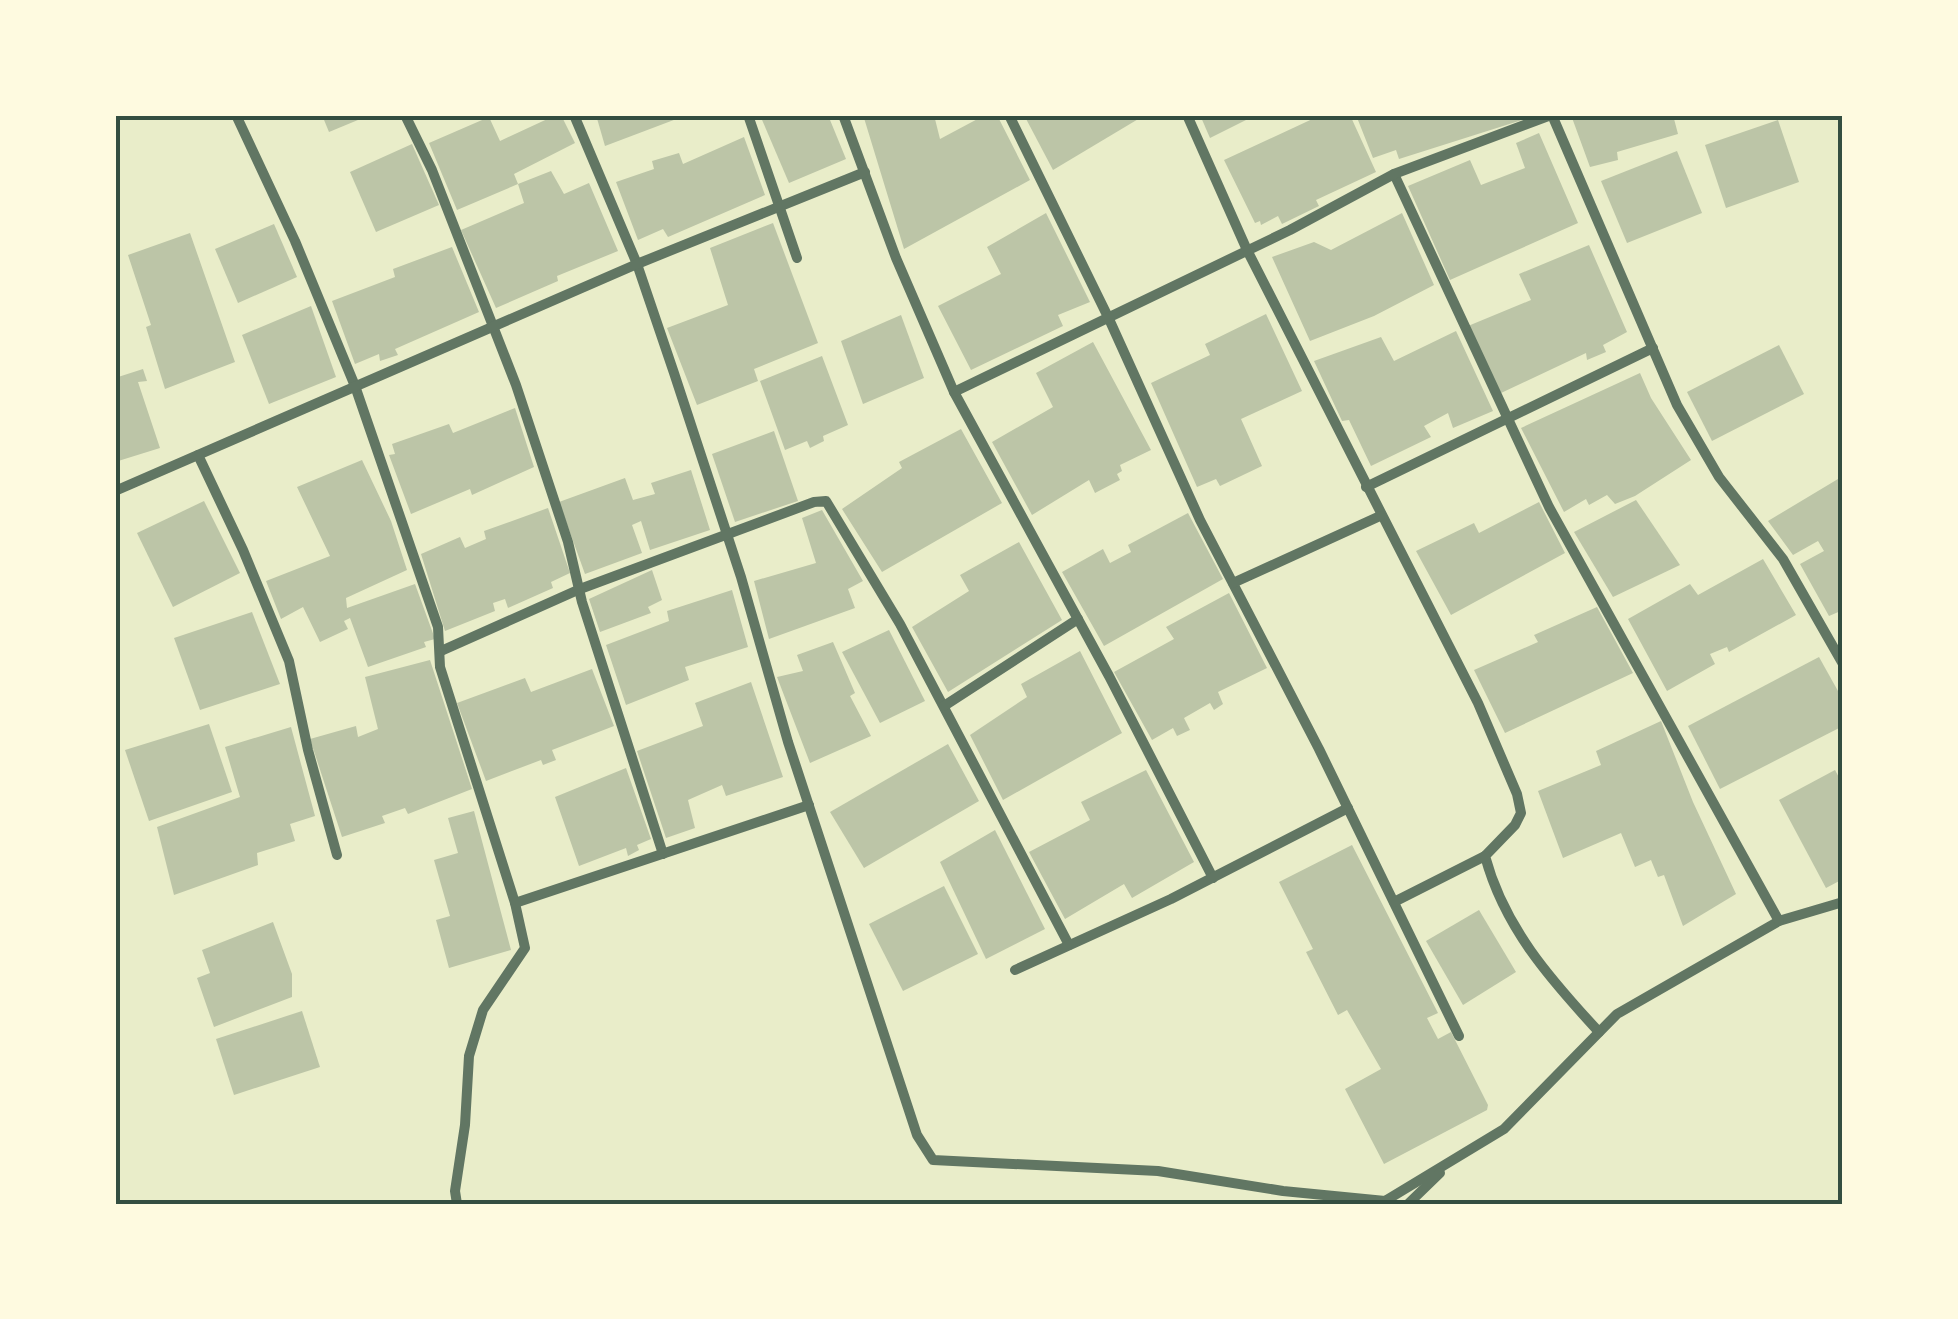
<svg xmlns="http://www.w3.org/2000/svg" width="1958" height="1319" font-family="'Zilla Slab',serif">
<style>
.building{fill:#bcc5a7}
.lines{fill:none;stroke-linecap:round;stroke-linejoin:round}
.minor{stroke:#617663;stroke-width:10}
.neatline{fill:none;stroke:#344e41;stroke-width:4}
</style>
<rect width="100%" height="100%" fill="#e9edc9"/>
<!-- building -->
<g class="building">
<path d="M 322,115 L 370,115 L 329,132 Z"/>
<path d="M 556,115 L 561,115 L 575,143 L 514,174 L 518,184 L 457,210 L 429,143 L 489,117 L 500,141 Z"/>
<path d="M 596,115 L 687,115 L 605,146 Z"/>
<path d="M 760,115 L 828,115 L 846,159 L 789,183 Z"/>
<path d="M 879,115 L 934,115 L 940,139 L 985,115 L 997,115 L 1030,180 L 904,249 L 864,118 Z"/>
<path d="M 1024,115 L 1145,115 L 1053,170 Z"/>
<path d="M 1200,115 L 1256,115 L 1210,138 Z"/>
<path d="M 1321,115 L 1350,115 L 1376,172 L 1316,200 L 1319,206 L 1282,224 L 1278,216 L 1261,225 L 1260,221 L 1255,223 L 1224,160 Z"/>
<path d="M 1356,115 L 1535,115 L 1535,116 L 1399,159 L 1396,150 L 1373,158 Z"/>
<path d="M 1571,115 L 1673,115 L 1678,134 L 1617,152 L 1618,160 L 1590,167 Z"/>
<path d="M 1778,120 L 1799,182 L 1726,208 L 1705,145 Z"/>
<path d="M 1539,133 L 1578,223 L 1450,280 L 1408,186 L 1470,160 L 1481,185 L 1525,168 L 1516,143 Z"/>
<path d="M 744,137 L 765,195 L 668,237 L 663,229 L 638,240 L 616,182 L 654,169 L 652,161 L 679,153 L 683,164 Z"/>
<path d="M 412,144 L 439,205 L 376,232 L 350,172 Z"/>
<path d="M 1677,151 L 1702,213 L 1627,243 L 1601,181 Z"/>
<path d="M 551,171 L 564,194 L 589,183 L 618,251 L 557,276 L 558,281 L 496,308 L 461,230 L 524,203 L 518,184 Z"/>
<path d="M 1046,213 L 1090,302 L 1058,315 L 1063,326 L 971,370 L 938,306 L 1001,274 L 987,247 Z"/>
<path d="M 1402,213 L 1434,285 L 1374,316 L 1310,341 L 1272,257 L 1314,242 L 1331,250 Z"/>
<path d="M 773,223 L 818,343 L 754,369 L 758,381 L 697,405 L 667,328 L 728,305 L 710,248 Z"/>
<path d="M 274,224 L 297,277 L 238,303 L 215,249 Z"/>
<path d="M 190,233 L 235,362 L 165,389 L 146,327 L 151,325 L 128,255 Z"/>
<path d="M 1589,245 L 1627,332 L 1603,345 L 1606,352 L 1587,360 L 1586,353 L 1501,393 L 1468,326 L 1531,300 L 1519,274 Z"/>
<path d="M 452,247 L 479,312 L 395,349 L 398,355 L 380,361 L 379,354 L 355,364 L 332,301 L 395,277 L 393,269 Z"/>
<path d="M 311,306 L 336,377 L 269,404 L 242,335 Z"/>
<path d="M 1266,314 L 1302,391 L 1241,419 L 1262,466 L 1220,486 L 1216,479 L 1197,487 L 1151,383 L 1210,355 L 1205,344 Z"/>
<path d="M 901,315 L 924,378 L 863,404 L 841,341 Z"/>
<path d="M 1456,331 L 1493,411 L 1453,428 L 1448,413 L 1424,426 L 1431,437 L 1371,466 L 1349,420 L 1342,421 L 1314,361 L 1381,337 L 1394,361 Z"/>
<path d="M 1093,342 L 1151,450 L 1120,465 L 1122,471 L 1117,474 L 1120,480 L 1095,493 L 1089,480 L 1032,515 L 992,442 L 1053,407 L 1036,373 Z"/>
<path d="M 1779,345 L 1804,394 L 1712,441 L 1687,392 Z"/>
<path d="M 822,356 L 848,425 L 823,436 L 824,441 L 810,448 L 807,441 L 785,450 L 760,381 Z"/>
<path d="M 143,369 L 147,381 L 138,382 L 160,448 L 115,462 L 115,378 Z"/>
<path d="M 1640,373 L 1651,398 L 1691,460 L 1635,496 L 1615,504 L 1607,495 L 1589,505 L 1586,499 L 1564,512 L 1521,428 Z"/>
<path d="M 515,408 L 534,467 L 472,495 L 470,489 L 411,514 L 389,455 L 395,454 L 392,444 L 449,424 L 453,433 Z"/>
<path d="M 961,429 L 1002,503 L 882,572 L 842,509 L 902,468 L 899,462 Z"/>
<path d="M 774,431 L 798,501 L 735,522 L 712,454 Z"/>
<path d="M 362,460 L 391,521 L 407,570 L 346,598 L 347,608 L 415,584 L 435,639 L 424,642 L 426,647 L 368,667 L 350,618 L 344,621 L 348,629 L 320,642 L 303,607 L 281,619 L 266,581 L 330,556 L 297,487 Z"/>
<path d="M 691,470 L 710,530 L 650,550 L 641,521 L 632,525 L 642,553 L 585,574 L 559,502 L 625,478 L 633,500 L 655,494 L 651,483 Z"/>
<path d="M 1843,476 L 1843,610 L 1829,616 L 1800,564 L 1824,551 L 1818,541 L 1793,555 L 1768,521 Z"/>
<path d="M 1636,500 L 1680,565 L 1613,597 L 1574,532 Z"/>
<path d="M 204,501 L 240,573 L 173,607 L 137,533 Z"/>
<path d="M 1539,502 L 1565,553 L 1451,615 L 1416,551 L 1474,523 L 1479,533 Z"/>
<path d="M 548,508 L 570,573 L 551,582 L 553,588 L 508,608 L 505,599 L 493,603 L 495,611 L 445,631 L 421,554 L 460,537 L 465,548 L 486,539 L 484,531 Z"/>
<path d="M 822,510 L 863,581 L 848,589 L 855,608 L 769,639 L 754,581 L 816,563 L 802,518 Z"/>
<path d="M 1188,513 L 1223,579 L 1104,646 L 1062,572 L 1103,549 L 1110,563 L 1131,552 L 1128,545 Z"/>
<path d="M 1019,542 L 1062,620 L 948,692 L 912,627 L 969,591 L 960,575 Z"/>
<path d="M 1763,559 L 1796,615 L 1729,652 L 1727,647 L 1710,654 L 1715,664 L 1667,691 L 1628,619 L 1690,584 L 1698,595 Z"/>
<path d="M 652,570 L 662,600 L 648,607 L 651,613 L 600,632 L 589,599 Z"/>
<path d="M 732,590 L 748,647 L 685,667 L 689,680 L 626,705 L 606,645 L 669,621 L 667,611 Z"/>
<path d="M 1229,593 L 1267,668 L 1218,692 L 1223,704 L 1214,710 L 1210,703 L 1184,718 L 1190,730 L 1177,736 L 1173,728 L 1152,740 L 1114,672 L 1174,639 L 1166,627 Z"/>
<path d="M 1597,607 L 1633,673 L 1505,733 L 1474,670 L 1538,642 L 1534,635 Z"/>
<path d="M 252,612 L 280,684 L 200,710 L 174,638 Z"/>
<path d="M 889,630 L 925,701 L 880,723 L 842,652 Z"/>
<path d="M 833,642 L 855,693 L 850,696 L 871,736 L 810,763 L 777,677 L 803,671 L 797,655 Z"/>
<path d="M 1080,651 L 1122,733 L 1003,800 L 970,735 L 1027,697 L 1021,684 Z"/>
<path d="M 1819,657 L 1843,700 L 1843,726 L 1720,789 L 1688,726 Z"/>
<path d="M 430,660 L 472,789 L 408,814 L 405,808 L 382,816 L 385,823 L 342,837 L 310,739 L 356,726 L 358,737 L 378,729 L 365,677 Z"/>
<path d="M 592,669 L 614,726 L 552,750 L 556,760 L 543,765 L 541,760 L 486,781 L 457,703 L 525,678 L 531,692 Z"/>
<path d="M 751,682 L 783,777 L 726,796 L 722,785 L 688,800 L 695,828 L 666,838 L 637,751 L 703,726 L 695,703 Z"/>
<path d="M 1661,721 L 1693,802 L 1736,894 L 1683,926 L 1664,875 L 1658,877 L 1651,860 L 1635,867 L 1621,833 L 1563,858 L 1538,791 L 1601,765 L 1596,751 Z"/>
<path d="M 209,724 L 232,792 L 149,821 L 125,750 Z"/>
<path d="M 291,727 L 315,816 L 290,824 L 295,841 L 257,853 L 258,865 L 174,895 L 157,827 L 240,797 L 225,747 Z"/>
<path d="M 948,744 L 979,801 L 864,868 L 830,812 Z"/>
<path d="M 626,768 L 651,839 L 637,845 L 639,850 L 628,856 L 626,848 L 579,866 L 555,797 Z"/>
<path d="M 1146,770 L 1194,862 L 1132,898 L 1124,884 L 1065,919 L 1029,852 L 1090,820 L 1081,802 Z"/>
<path d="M 1835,770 L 1843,785 L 1843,879 L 1826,888 L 1779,800 Z"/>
<path d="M 474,811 L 511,950 L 449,968 L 436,920 L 450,916 L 434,860 L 458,853 L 448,818 Z"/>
<path d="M 995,830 L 1045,929 L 986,959 L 940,862 Z"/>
<path d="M 1352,845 L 1438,1013 L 1427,1018 L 1438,1039 L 1451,1032 L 1488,1105 L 1487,1110 L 1384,1164 L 1345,1089 L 1381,1069 L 1347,1010 L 1338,1015 L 1306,952 L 1313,949 L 1279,882 Z"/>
<path d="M 944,886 L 978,954 L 903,991 L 869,924 Z"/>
<path d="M 1479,910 L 1516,972 L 1463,1005 L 1426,941 Z"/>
<path d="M 273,922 L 292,974 L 292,997 L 214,1027 L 197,978 L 210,973 L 202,950 Z"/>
<path d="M 302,1011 L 320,1067 L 234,1095 L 216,1039 Z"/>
</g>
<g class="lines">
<!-- minor -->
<g class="minor">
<path d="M 236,115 L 295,241 L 355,386 L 438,627 L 440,667 L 515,903 L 525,948 L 483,1010 L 469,1056 L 465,1125 L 455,1191 L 457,1204"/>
<path d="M 405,115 L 432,170 L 516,385 L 568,542 L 582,602 L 663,854"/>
<path d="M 574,115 L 637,264 L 674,373 L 741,577 L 788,742 L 917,1135 L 933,1160 L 1158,1171 L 1283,1191 L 1385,1201 L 1504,1129 L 1617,1014 L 1779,921 L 1843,902"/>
<path d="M 748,115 L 797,258"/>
<path d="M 843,115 L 896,258 L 954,392 L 1109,676 L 1213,878"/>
<path d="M 1009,115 L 1109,319 L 1200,520 L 1319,749 L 1459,1036"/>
<path d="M 1187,115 L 1247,250 L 1478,703 L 1517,794 L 1521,813 L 1515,825 L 1485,856 C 1504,927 1550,979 1599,1032"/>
<path d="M 1552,115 L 1677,405 L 1719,477 L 1783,559 L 1843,664"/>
<path d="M 1394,174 L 1549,507 L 1779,921"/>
<path d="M 954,392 L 1290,230 L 1394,174 L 1551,115"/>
<path d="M 198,455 L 243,550 L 289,661 L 308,750 L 337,855"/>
<path d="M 1366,487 L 1653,348"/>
<path d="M 115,491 L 637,264 L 865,172"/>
<path d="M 1233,583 L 1380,516"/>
<path d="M 441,651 L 580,589 L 814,502 L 826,501 L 900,624 L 1069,945"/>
<path d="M 944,706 L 1078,619"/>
<path d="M 1394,902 L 1485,856"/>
<path d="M 515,903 L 809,805"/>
<path d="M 1015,970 L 1171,899 L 1348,808"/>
<path d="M 1408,1204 L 1440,1173"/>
</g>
</g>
<!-- border -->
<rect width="1958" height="1319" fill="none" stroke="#fefae0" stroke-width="235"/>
<rect x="118" y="118" width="1722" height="1084" class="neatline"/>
</svg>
